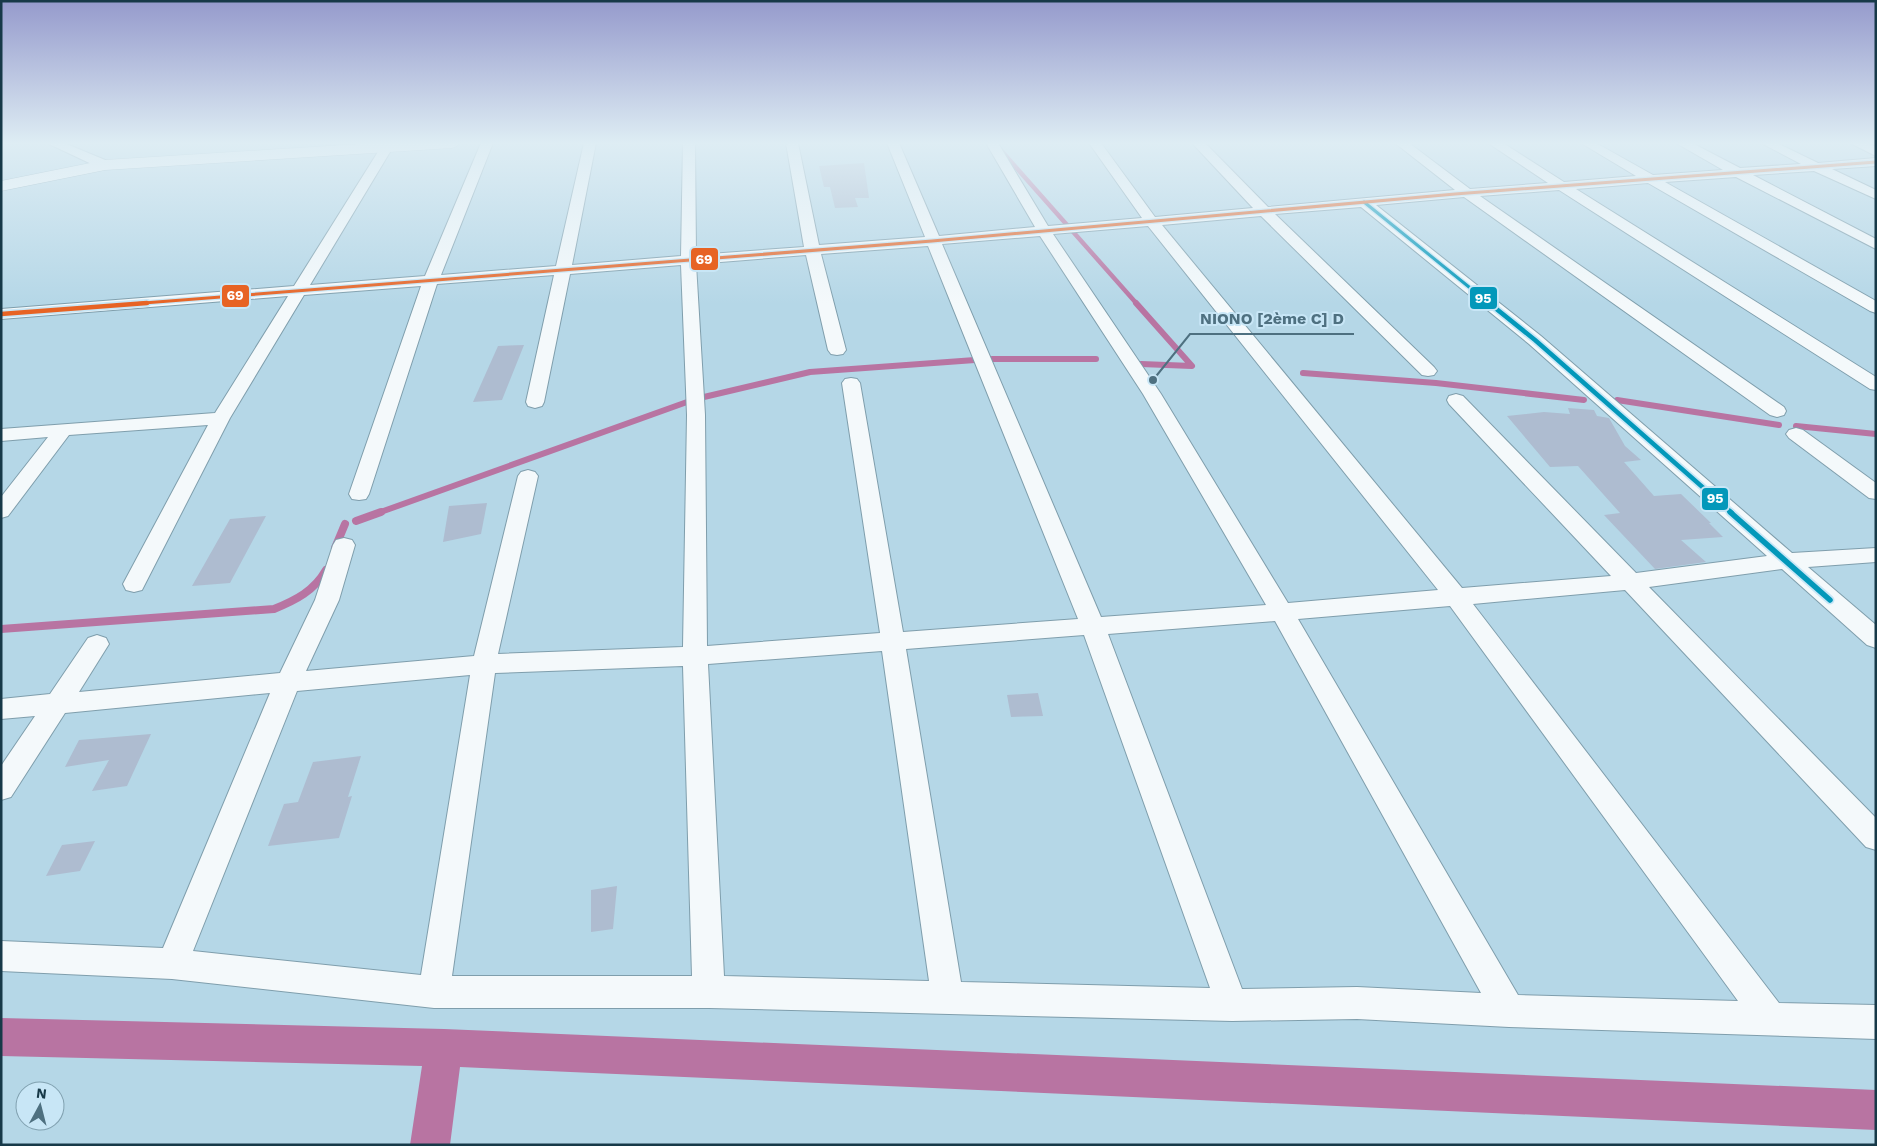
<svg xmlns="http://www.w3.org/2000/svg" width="1877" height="1146" font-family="'Work Sans',sans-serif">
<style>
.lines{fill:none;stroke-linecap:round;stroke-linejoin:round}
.stream-far2{stroke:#b874a2;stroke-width:4.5}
.stream-far1{stroke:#b874a2;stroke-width:6}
.stream{stroke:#b874a2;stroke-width:8}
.canal{fill:#b874a2;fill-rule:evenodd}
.building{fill:#aebcd0}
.street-casing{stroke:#7f9eac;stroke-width:2}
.secondary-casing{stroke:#7f9eac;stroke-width:1}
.street{fill:#f4f9fb;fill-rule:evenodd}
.secondary{fill:#f4f9fb;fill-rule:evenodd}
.bus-1-far2-casing{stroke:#c8e6f6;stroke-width:5.5}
.bus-1-far1-casing{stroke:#c8e6f6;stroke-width:8}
.bus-1-casing{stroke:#c8e6f6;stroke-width:9}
.bus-2-far1-casing{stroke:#c8e6f6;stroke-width:5.5}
.bus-2-casing{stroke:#c8e6f6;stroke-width:8}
.bus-1-far2{stroke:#0398ba;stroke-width:3}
.bus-1-far1{stroke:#0398ba;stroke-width:4.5}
.bus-1{stroke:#0398ba;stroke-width:5.5}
.bus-2-far1{stroke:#e76324;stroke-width:3}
.bus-2{stroke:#e76324;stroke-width:4.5}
.leader{fill:none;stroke:#4e7080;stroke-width:2}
.callout-dot{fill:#4e7080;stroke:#c8e6f6;stroke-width:2}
.callout-label{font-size:16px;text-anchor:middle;font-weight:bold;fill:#4e7080;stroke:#c8e6f6;stroke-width:4;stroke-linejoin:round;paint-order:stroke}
.line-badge{stroke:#c8e6f6;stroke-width:2}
.badge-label{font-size:14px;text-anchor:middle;font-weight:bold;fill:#fff}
</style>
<rect width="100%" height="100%" fill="#b5d7e7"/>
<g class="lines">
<!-- stream-far2 -->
<path class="stream-far2" d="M 998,147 L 1137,304"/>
<!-- stream-far1 -->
<g class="stream-far1">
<path d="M 1136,303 L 1192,366 L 1141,364"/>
<path d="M 992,359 L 1096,359"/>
<path d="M 1303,373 L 1436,383 L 1584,400"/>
<path d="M 704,397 L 810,372 L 975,360"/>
<path d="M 1617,400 L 1779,425"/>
<path d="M 1796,426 L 1876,434"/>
<path d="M 378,513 L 687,402"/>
</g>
<!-- stream -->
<g class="stream">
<path d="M 356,521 L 381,512"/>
<path d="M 335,548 L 345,524"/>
<path d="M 1,629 L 274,609 C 296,600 314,591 326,570"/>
</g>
<!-- canal -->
<path class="canal" d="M 1,1018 L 444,1029 L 1876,1090 L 1876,1130 L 460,1067 L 450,1145 L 410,1145 L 422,1066 L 1,1056 Z"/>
</g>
<!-- building -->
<g class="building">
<path d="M 864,163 L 869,198 L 855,198 L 858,207 L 835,208 L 830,187 L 824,187 L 819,166 Z"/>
<path d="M 524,345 L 502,400 L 473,402 L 498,346 Z"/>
<path d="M 1568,408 L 1594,410 L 1597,416 L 1609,418 L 1625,446 L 1641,460 L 1624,462 L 1654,496 L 1681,494 L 1711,523 L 1709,523 L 1723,537 L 1681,540 L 1706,562 L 1655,569 L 1604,515 L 1620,513 L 1578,466 L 1550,467 L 1507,416 L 1544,412 L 1570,414 Z"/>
<path d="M 487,503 L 481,534 L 443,542 L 449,506 Z"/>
<path d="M 266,516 L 230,583 L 192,586 L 230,519 Z"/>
<path d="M 1038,693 L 1043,716 L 1011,717 L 1007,695 Z"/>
<path d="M 151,734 L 127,786 L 92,791 L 109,760 L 65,767 L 79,740 Z"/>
<path d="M 361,756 L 348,797 L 352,796 L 339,838 L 268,846 L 284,804 L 298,802 L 313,762 Z"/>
<path d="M 95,841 L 80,871 L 46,876 L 62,845 Z"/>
<path d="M 617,886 L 613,929 L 591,932 L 591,890 Z"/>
</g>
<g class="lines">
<!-- street casing -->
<g class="street-casing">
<g id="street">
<path d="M 47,143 L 64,143 L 110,162 L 111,165 L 110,168 L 100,168 Z"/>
<path d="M 387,143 L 393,147 L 310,285 L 425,276 L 481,143 L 493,143 L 441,275 L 556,266 L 584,143 L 596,143 L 572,265 L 681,256 L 683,143 L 695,143 L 696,255 L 804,247 L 786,143 L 798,143 L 819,245 L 925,237 L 887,143 L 899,143 L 939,236 L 1035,227 L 986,143 L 998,143 L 1048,226 L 1142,218 L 1089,143 L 1101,143 L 1155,217 L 1253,208 L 1192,143 L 1205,143 L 1268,207 L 1455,190 L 1395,143 L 1409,143 L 1470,189 L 1548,183 L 1488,143 L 1503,143 L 1564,182 L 1636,176 L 1581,143 L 1596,143 L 1653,175 L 1723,170 L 1676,143 L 1692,143 L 1740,168 L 1801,164 L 1761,143 L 1777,143 L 1818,163 L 1876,158 L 1876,166 L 1832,169 L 1876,190 L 1876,199 L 1814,171 L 1753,175 L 1876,239 L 1876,249 L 1736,177 L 1665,182 L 1876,301 L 1876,313 L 1870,311 L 1648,183 L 1576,189 L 1876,377 L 1876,390 L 1870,389 L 1559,190 L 1480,196 L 1784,407 L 1786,411 L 1784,415 L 1777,417 L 1770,415 L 1464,197 L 1376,205 L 1541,336 L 1792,553 L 1876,548 L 1876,562 L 1808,567 L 1876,625 L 1876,648 L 1867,645 L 1782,569 L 1649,587 L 1876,818 L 1876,850 L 1866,847 L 1625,590 L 1473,604 L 1779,1003 L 1876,1005 L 1876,1039 L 1509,1027 L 1357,1019 L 1232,1021 L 709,1008 L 434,1008 L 172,979 L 1,971 L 1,941 L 163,948 L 270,693 L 65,713 L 11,797 L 1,800 L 1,766 L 35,716 L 1,719 L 1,699 L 50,694 L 88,638 L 97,635 L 106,638 L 109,644 L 79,692 L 280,673 L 315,600 L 333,545 L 336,540 L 344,538 L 352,540 L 355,545 L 339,600 L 306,671 L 474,656 L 518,476 L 521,472 L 528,470 L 535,472 L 538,476 L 498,654 L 683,647 L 687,415 L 681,265 L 570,274 L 544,402 L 542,406 L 535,408 L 528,406 L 526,402 L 554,275 L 437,284 L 369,494 L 366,499 L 359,500 L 352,499 L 349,494 L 421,286 L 304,295 L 230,418 L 142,590 L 134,592 L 126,590 L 123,584 L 208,425 L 69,435 L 8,516 L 1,518 L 1,497 L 48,437 L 1,441 L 1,429 L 215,413 L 288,296 L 1,319 L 1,309 L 294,286 L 381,147 ZM 1361,207 L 1529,344 L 1767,556 L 1636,573 L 1463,396 L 1456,394 L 1449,396 L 1447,400 L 1449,404 L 1611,576 L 1462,588 L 1162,225 L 1261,216 L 1422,375 L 1428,376 L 1434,375 L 1437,371 L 1434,367 L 1275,214 ZM 1148,226 L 1438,590 L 1288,603 L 1161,394 L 1053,234 ZM 1040,236 L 1143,394 L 1266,605 L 1101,617 L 942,244 ZM 928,246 L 1078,619 L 903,632 L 860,383 L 857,379 L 851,378 L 845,379 L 842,383 L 880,633 L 707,646 L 705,415 L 696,264 L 806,255 L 828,350 L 831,354 L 837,355 L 843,354 L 846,350 L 821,254 ZM 1450,606 L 1738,1001 L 1518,995 L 1298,619 ZM 1275,621 L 1481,993 L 1357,987 L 1242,989 L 1108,634 ZM 1084,635 L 1210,988 L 961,982 L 906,649 ZM 882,651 L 929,981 L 724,976 L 708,664 ZM 683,666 L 692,976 L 452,976 L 495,673 ZM 470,675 L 421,975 L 193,951 L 297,691 Z"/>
<path d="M 1850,143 L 1867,143 L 1876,147 L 1876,156 Z"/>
<path d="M 1796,428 L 1803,430 L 1876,483 L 1876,499 L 1869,498 L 1789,438 L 1786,434 L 1789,430 Z"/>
</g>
</g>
<!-- secondary casing -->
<g class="secondary-casing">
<path id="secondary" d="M 376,143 L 459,143 L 457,146 L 452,148 L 105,170 L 1,191 L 1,181 L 105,160 Z"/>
</g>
<!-- street -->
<use href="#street" class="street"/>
<!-- secondary -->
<use href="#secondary" class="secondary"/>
<!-- bus-1-far2 casing -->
<g class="bus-1-far2-casing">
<path id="bus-1-far2" d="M 1364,202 L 1490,304"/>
</g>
<!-- bus-1-far1 casing -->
<g class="bus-1-far1-casing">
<path id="bus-1-far1" d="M 1489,303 L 1535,340 L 1732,513"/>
</g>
<!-- bus-1 casing -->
<g class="bus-1-casing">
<path id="bus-1" d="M 1730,512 L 1830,600"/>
</g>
<!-- bus-2-far1 casing -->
<g class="bus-2-far1-casing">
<path id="bus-2-far1" d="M 131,304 L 932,241 L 1455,194 L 1876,162"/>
</g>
<!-- bus-2 casing -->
<g class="bus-2-casing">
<path id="bus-2" d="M 1,314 L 147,303"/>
</g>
<!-- bus-1-far2 -->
<use href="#bus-1-far2" class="bus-1-far2"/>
<!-- bus-1-far1 -->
<use href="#bus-1-far1" class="bus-1-far1"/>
<!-- bus-1 -->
<use href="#bus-1" class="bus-1"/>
<!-- bus-2-far1 -->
<use href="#bus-2-far1" class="bus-2-far1"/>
<!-- bus-2 -->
<use href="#bus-2" class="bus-2"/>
</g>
<!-- sky -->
<linearGradient id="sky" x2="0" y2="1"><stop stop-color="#959acc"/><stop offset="0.47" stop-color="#deedf4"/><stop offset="1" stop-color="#deedf4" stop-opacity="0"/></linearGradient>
<rect width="1877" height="304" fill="url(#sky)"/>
<!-- callouts -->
<path class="leader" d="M1153 380L1190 334H1354"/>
<circle class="callout-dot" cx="1153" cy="380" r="5"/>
<g class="callout-label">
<text x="1272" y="324">NIONO [2ème C] D</text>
</g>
<g class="line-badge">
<rect x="690" y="247" width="29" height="24" rx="5" fill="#e76324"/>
<rect x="221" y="284" width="29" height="24" rx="5" fill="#e76324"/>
<rect x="1469" y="286" width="29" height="24" rx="5" fill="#0398ba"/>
<rect x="1701" y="487" width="28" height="24" rx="5" fill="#0398ba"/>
</g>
<g class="badge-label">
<text x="704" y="264">69</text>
<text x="235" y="300">69</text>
<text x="1483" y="303">95</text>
<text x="1715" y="503">95</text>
</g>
<!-- border -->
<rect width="1877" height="1146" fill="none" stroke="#173948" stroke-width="5"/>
<!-- north arrow -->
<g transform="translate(40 1106) rotate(7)"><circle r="24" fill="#c8e6f6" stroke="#81a1b0"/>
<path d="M0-4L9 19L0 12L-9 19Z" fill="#4e7080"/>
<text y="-8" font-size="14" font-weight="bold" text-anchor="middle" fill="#173948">N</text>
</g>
</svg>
